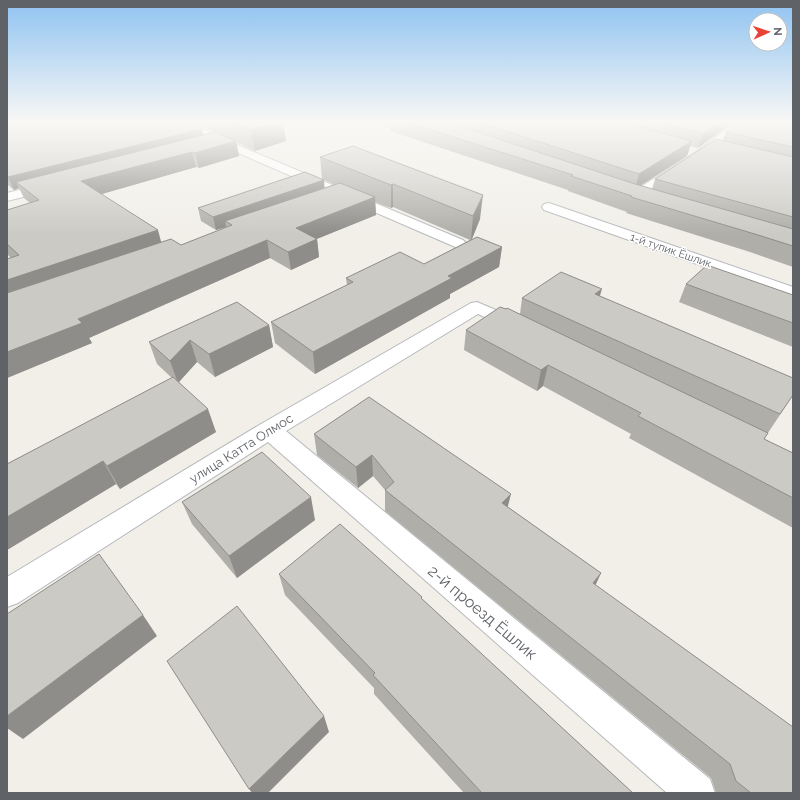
<svg xmlns="http://www.w3.org/2000/svg" width="800" height="800" font-family="Raleway,sans-serif">
<style>
.lines{fill:none;stroke-linecap:round;stroke-linejoin:round}
.street-casing{stroke:#b5b8bc;stroke-width:2}
.street{fill:#fff;fill-rule:evenodd}
.wall{fill:#afaea9}
.shaded-wall{fill:#8f8d8a}
.building{fill:#cccac5;stroke:#8f8d8a}
.labels{text-anchor:middle;stroke-width:3;stroke-linejoin:round;paint-order:stroke}
.far-street-label{font-size:11px;fill:#5f6368;stroke:#fff}
.street-label{font-size:13px;fill:#5f6368;stroke:#fff}
.near-street-label{font-size:16px;fill:#5f6368;stroke:#fff}
</style>
<rect width="100%" height="100%" fill="#f1efe8"/>
<g class="lines">
<!-- street casing -->
<g class="street-casing">
<g id="street">
<path d="M 177,123 L 191,123 L 223,139 L 463,240 L 466,243 L 463,246 L 458,248 L 453,246 L 215,143 Z"/>
<path d="M 735,123 L 747,123 L 704,156 L 641,199 L 631,199 L 629,196 L 631,193 L 696,152 Z"/>
<path d="M 50,182 L 55,183 L 56,186 L 55,189 L 7,201 L 7,193 Z"/>
<path d="M 549,203 L 793,287 L 793,298 L 544,210 L 542,207 L 544,204 Z"/>
<path d="M 477,302 L 524,322 L 526,326 L 524,330 L 517,332 L 478,314 L 286,431 L 710,779 L 715,793 L 667,793 L 268,442 L 18,603 L 7,607 L 7,577 L 261,424 L 471,303 Z"/>
</g>
</g>
<!-- street -->
<use href="#street" class="street"/>
</g>
<!-- wall -->
<g class="wall">
<path d="M 7,123 L 204,135 L 214,132 L 195,123 L 283,123 L 286,141 L 255,151 L 236,142 L 239,156 L 199,168 L 196,167 L 101,194 L 161,242 L 181,245 L 227,228 L 226,227 L 216,230 L 201,221 L 198,208 L 324,188 L 335,185 L 322,179 L 320,157 L 353,146 L 480,219 L 472,239 L 502,247 L 499,267 L 450,294 L 450,298 L 315,374 L 275,343 L 271,322 L 347,285 L 346,278 L 424,264 L 470,240 L 393,207 L 391,208 L 375,202 L 376,215 L 317,239 L 319,257 L 291,270 L 270,258 L 89,338 L 92,343 L 7,378 L 7,259 L 11,258 L 7,254 L 7,210 L 30,203 L 24,198 L 19,188 L 14,190 L 7,184 Z"/>
<path d="M 377,123 L 732,123 L 698,148 L 690,146 L 687,156 L 640,186 L 652,189 L 655,179 L 722,141 L 726,132 L 793,123 L 793,267 L 750,252 L 626,213 L 627,212 L 568,191 L 568,190 L 390,131 L 390,128 Z"/>
<path d="M 686,284 L 793,295 L 793,347 L 679,302 Z"/>
<path d="M 600,296 L 793,395 L 764,439 L 793,453 L 793,528 L 629,438 L 631,434 L 543,386 L 537,391 L 464,350 L 466,330 L 506,309 L 520,314 L 522,298 Z"/>
<path d="M 269,325 L 273,347 L 215,377 L 197,362 L 179,382 L 216,432 L 120,489 L 116,484 L 7,550 L 7,464 L 172,378 L 157,364 L 149,342 Z"/>
<path d="M 369,397 L 508,507 L 601,573 L 595,585 L 793,793 L 716,793 L 711,778 L 385,511 L 385,490 L 373,476 L 358,488 L 317,455 L 314,434 Z"/>
<path d="M 182,502 L 315,520 L 237,578 L 192,524 Z"/>
<path d="M 279,574 L 422,599 L 633,793 L 464,793 L 374,694 L 374,688 L 285,595 Z"/>
</g>
<!-- shaded-wall -->
<g class="shaded-wall">
<path d="M 274,123 L 283,123 L 286,141 L 255,151 L 251,130 Z"/>
<path d="M 718,123 L 732,123 L 698,148 L 703,134 Z"/>
<path d="M 202,129 L 205,140 L 16,182 L 19,188 L 14,190 L 8,177 Z"/>
<path d="M 236,141 L 239,156 L 199,168 L 195,153 Z"/>
<path d="M 692,141 L 687,156 L 635,189 L 639,174 Z"/>
<path d="M 192,152 L 196,167 L 88,198 L 81,181 Z"/>
<path d="M 324,180 L 325,193 L 225,221 L 226,227 L 216,230 L 213,217 Z"/>
<path d="M 393,184 L 393,207 L 391,208 L 391,185 Z"/>
<path d="M 483,195 L 480,219 L 471,241 L 473,216 Z"/>
<path d="M 375,197 L 376,215 L 299,246 L 296,228 Z"/>
<path d="M 158,230 L 163,249 L 7,302 L 7,280 Z"/>
<path d="M 317,239 L 319,257 L 291,270 L 288,252 Z"/>
<path d="M 267,240 L 270,258 L 89,338 L 92,343 L 7,378 L 7,352 L 78,319 Z"/>
<path d="M 502,247 L 499,267 L 450,294 L 450,298 L 315,374 L 313,352 L 448,276 Z"/>
<path d="M 602,289 L 596,309 L 595,294 Z"/>
<path d="M 269,325 L 273,347 L 215,377 L 209,354 Z"/>
<path d="M 190,340 L 197,362 L 178,383 L 170,361 Z"/>
<path d="M 548,365 L 543,386 L 537,391 L 541,370 Z"/>
<path d="M 208,409 L 216,432 L 120,489 L 107,466 Z"/>
<path d="M 372,455 L 373,476 L 358,488 L 356,467 Z"/>
<path d="M 103,461 L 116,484 L 7,550 L 7,517 Z"/>
<path d="M 511,494 L 506,514 L 502,503 Z"/>
<path d="M 311,497 L 315,520 L 237,578 L 229,556 Z"/>
<path d="M 601,573 L 592,593 L 593,583 Z"/>
<path d="M 143,615 L 157,636 L 23,739 L 7,728 L 7,716 Z"/>
<path d="M 324,716 L 329,732 L 268,793 L 252,793 L 249,789 Z"/>
</g>
<!-- building -->
<g class="building">
<path d="M 13,123 L 193,123 L 202,129 L 8,177 L 7,177 L 7,125 Z"/>
<path d="M 235,123 L 274,123 L 251,130 Z"/>
<path d="M 409,123 L 450,123 L 635,184 L 793,229 L 793,246 L 758,235 L 631,197 L 632,196 L 571,176 L 573,175 Z"/>
<path d="M 481,123 L 624,123 L 692,141 L 639,174 Z"/>
<path d="M 660,123 L 718,123 L 703,134 Z"/>
<path d="M 737,123 L 793,123 L 793,147 L 726,132 Z"/>
<path d="M 215,132 L 236,141 L 195,153 L 192,152 L 81,181 L 158,230 L 7,280 L 7,259 L 19,255 L 7,244 L 7,210 L 39,200 L 16,182 Z"/>
<path d="M 716,139 L 793,157 L 793,217 L 655,179 Z"/>
<path d="M 353,146 L 483,195 L 473,216 L 393,184 L 391,185 L 320,157 Z"/>
<path d="M 305,172 L 324,180 L 213,217 L 198,208 Z"/>
<path d="M 340,183 L 375,197 L 296,228 L 317,239 L 288,252 L 267,240 L 78,319 L 82,323 L 7,352 L 7,293 L 171,239 L 181,245 L 232,225 L 225,221 Z"/>
<path d="M 477,237 L 502,247 L 448,276 L 452,278 L 313,352 L 271,322 L 353,282 L 346,278 L 400,252 L 424,264 Z"/>
<path d="M 707,265 L 793,295 L 793,323 L 686,284 Z"/>
<path d="M 561,272 L 602,289 L 595,294 L 793,378 L 793,395 L 780,414 L 522,298 Z"/>
<path d="M 237,302 L 269,325 L 209,354 L 190,340 L 170,361 L 149,342 Z"/>
<path d="M 500,307 L 506,309 L 507,308 L 768,433 L 764,439 L 793,453 L 793,498 L 638,416 L 641,413 L 548,365 L 541,370 L 466,330 Z"/>
<path d="M 173,377 L 208,409 L 107,466 L 103,461 L 7,517 L 7,464 Z"/>
<path d="M 369,397 L 511,494 L 502,503 L 601,573 L 593,583 L 793,727 L 793,793 L 751,793 L 736,781 L 730,764 L 385,490 L 394,482 L 372,455 L 356,467 L 314,434 Z"/>
<path d="M 262,452 L 311,497 L 229,556 L 182,502 Z"/>
<path d="M 340,524 L 422,597 L 421,598 L 633,793 L 482,793 L 373,675 L 375,673 L 279,574 Z"/>
<path d="M 99,554 L 143,615 L 7,716 L 7,614 Z"/>
<path d="M 237,606 L 324,716 L 249,789 L 167,661 Z"/>
</g>
<!-- sky -->
<linearGradient id="sky" x2="0" y2="1"><stop stop-color="#8fc3f1"/><stop offset="0.52" stop-color="#f9f8f5"/><stop offset="1" stop-color="#f9f8f5" stop-opacity="0"/></linearGradient>
<rect width="800" height="235" fill="url(#sky)"/>
<g class="labels">
<!-- far-street labels -->
<g class="far-street-label">
<text transform="translate(671 250) rotate(19)" y="4">1-й тупик Ёшлик</text>
</g>
<!-- street labels -->
<g class="street-label">
<text transform="translate(241 448) rotate(-32)" y="5">улица Катта Олмос</text>
</g>
<!-- near-street labels -->
<g class="near-street-label">
<text transform="translate(483 612) rotate(40)" y="6">2-й проезд Ёшлик</text>
</g>
</g>
<!-- border -->
<rect width="800" height="800" fill="none" stroke="#5f6368" stroke-width="16"/>
<!-- north arrow -->
<g transform="translate(768 32) rotate(87)"><circle r="19" fill="#ffffff" stroke="#bfc1c3"/>
<path d="M0-3L7 15L0 10L-7 15Z" fill="#ea4335"/>
<text y="-6" font-size="11" font-weight="bold" text-anchor="middle" fill="#5f6368">N</text>
</g>
</svg>
